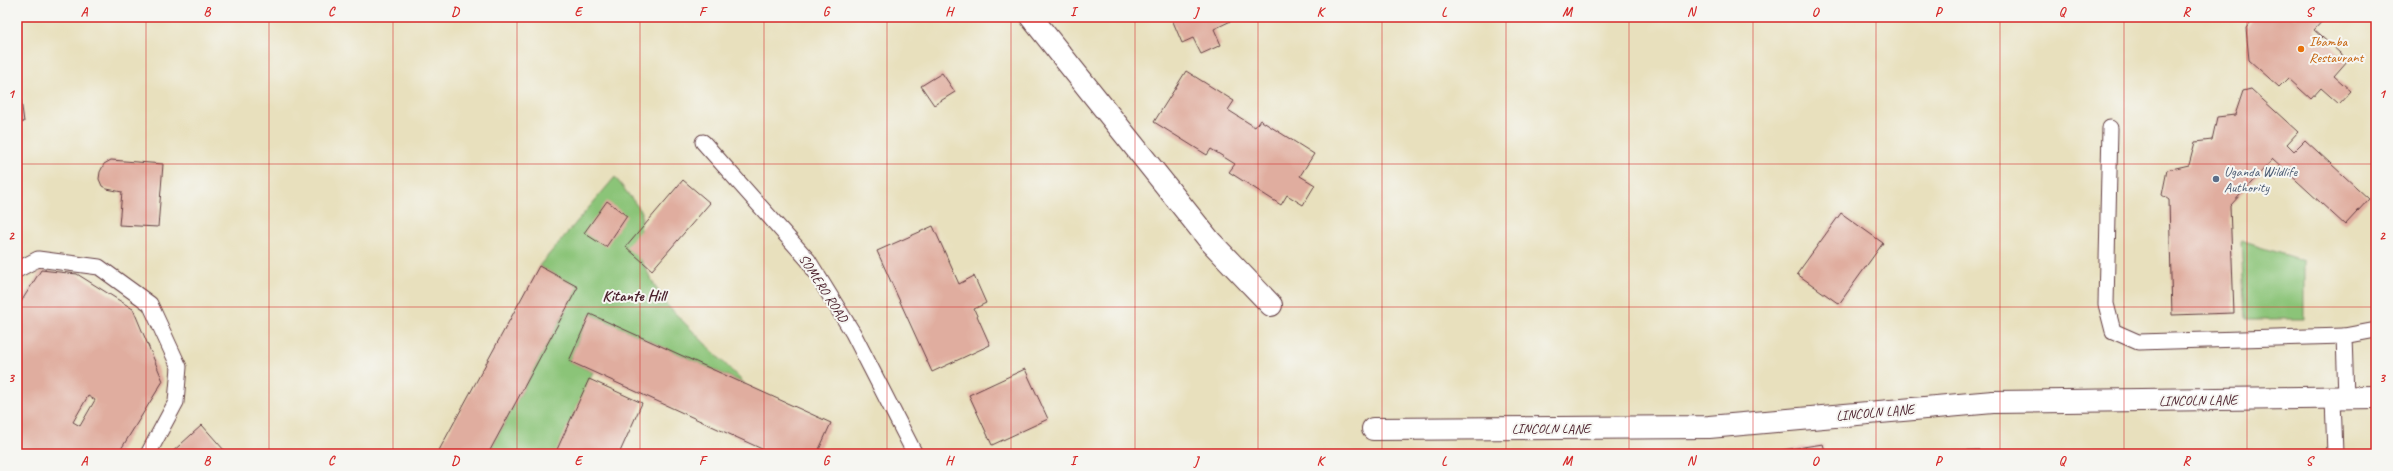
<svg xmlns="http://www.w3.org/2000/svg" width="2393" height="471" font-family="Caveat,sans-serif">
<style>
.green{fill:#8bc478;stroke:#6a7252}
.building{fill:#e0ad9f;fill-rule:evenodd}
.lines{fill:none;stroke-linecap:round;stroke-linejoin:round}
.lane-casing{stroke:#623c41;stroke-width:17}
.street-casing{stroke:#623c41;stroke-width:24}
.lane{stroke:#fff;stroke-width:15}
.street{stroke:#fff;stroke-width:22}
.grid{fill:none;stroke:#d62828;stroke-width:1;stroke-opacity:0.55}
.food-dot{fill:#e8710a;stroke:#f6f6f2;stroke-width:1.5}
.service-dot{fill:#5c6f8a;stroke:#f6f6f2;stroke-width:1.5}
.labels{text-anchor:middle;stroke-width:4;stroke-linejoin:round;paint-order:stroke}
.food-label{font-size:14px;fill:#c56008;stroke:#f6f6f2;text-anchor:start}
.service-label{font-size:14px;fill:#4e5e75;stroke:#f6f6f2;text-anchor:start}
.street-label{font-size:14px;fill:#4a1f2b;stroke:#f6f6f2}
.quarter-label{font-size:16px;font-weight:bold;fill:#4a1f2b;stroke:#f6f6f2}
.neatline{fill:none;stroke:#d62828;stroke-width:1.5}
.grid-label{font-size:13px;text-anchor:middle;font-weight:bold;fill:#d62828}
</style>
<rect width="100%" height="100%" fill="#f6f6f2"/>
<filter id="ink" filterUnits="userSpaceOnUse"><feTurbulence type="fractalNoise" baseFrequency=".025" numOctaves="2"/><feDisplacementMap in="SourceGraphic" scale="8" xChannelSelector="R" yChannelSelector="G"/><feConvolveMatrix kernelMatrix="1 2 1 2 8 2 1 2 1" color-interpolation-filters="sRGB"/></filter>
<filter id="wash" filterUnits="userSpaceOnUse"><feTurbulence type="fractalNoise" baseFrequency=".012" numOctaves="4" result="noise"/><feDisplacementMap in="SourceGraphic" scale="16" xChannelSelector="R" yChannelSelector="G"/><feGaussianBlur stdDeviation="0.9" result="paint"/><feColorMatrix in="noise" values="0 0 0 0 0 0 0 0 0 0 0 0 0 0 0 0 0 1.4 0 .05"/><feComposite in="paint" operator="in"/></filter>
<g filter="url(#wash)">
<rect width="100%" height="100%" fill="#e8e0bd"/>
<!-- green -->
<g class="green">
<path d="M 615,177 L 642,212 L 638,255 L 664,302 L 745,384 L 590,314 L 569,361 L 593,372 L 557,454 L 488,454 L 578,287 L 539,266 Z"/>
<path d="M 2241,241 L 2304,261 L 2304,319 L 2245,319 Z"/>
</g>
<g id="blocks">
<!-- building -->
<g class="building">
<path d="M 1171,17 L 1237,17 L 1237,18 L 1214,29 L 1221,45 L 1201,54 L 1193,38 L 1182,43 Z"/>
<path d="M 2255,17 L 2326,17 L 2314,30 L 2348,60 L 2334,76 L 2351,91 L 2339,104 L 2321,88 L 2311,99 L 2288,78 L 2279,87 L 2249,60 L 2246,28 Z"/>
<path d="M 17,70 L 24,122 L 17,123 Z"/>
<path d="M 1186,71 L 1234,101 L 1228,110 L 1255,127 L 1260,120 L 1314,154 L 1300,176 L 1315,185 L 1303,205 L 1287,195 L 1281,205 L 1229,172 L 1235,164 L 1211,149 L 1207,155 L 1154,122 Z"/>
<path d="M 942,73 L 955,92 L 934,105 L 921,86 Z"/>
<path d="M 2251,89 L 2298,132 L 2287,144 L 2294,151 L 2305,140 L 2369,199 L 2345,225 L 2273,159 L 2230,206 L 2234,313 L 2172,315 L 2169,200 L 2162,195 L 2167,170 L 2189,165 L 2195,142 L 2212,140 L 2217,117 L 2235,115 L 2243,91 Z"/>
<path d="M 111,160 L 163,164 L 158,227 L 119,225 L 122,192 L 107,189 L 102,186 L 99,179 L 100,172 L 104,164 Z"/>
<path d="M 683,180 L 710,203 L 652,270 L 626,247 Z"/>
<path d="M 607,201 L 627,216 L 606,247 L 584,233 Z"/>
<path d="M 1841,213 L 1883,243 L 1839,304 L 1797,274 Z"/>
<path d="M 933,226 L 959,284 L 974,276 L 986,303 L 974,309 L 990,345 L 932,372 L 877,251 Z"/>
<path d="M 539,266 L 578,287 L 488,454 L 437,454 Z"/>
<path d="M 41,270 L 77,274 L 133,309 L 163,381 L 118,454 L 17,454 L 19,305 ZM 88,396 L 95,400 L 80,426 L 73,422 Z"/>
<path d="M 590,314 L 831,423 L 817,454 L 760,454 L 762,449 L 569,361 Z"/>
<path d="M 1025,369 L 1048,419 L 992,445 L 969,395 Z"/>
<path d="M 589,379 L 642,403 L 619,454 L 555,454 Z"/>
<path d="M 202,425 L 224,450 L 220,454 L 170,454 Z"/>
<path d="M 1823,444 L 1826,454 L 1764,454 L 1764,453 Z"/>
<path d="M 1979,450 L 1979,454 L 1885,454 L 1885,453 Z"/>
</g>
</g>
</g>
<g filter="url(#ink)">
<use href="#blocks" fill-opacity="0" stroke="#623c41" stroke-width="1"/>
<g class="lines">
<!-- lane casing -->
<g class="lane-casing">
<g id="lane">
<path d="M 2110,128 L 2106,304 L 2113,331 L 2138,342 L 2344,336"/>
<path d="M 703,142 L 808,260 L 853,333 L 915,454"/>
<path d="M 17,270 L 38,259 L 99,267 L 150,304 L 179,367 L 176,402 L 148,454"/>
<path d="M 2346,398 L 2344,336 L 2376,330"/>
<path d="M 2333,399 L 2335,454"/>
</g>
</g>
<!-- street casing -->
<g class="street-casing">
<g id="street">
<path d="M 1031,17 L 1210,241 L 1271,305"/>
<path d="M 1373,429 L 1709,427 L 1993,402 L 2376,397"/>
</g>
</g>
<!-- lane -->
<use href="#lane" class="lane"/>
<!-- street -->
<use href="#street" class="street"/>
</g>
</g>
<!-- grid -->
<path class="grid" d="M 146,17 L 146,454M 269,17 L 269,454M 393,17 L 393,454M 517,17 L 517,454M 640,17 L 640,454M 764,17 L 764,454M 887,17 L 887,454M 1011,17 L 1011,454M 1135,17 L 1135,454M 1258,17 L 1258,454M 1382,17 L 1382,454M 1506,17 L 1506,454M 1629,17 L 1629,454M 1753,17 L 1753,454M 1876,17 L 1876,454M 2000,17 L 2000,454M 2124,17 L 2124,454M 2247,17 L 2247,454M 17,164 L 2376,164M 17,307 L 2376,307"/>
<!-- markers -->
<circle class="food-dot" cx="2301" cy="49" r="4"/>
<circle class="service-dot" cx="2216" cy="179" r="4"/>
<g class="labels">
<!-- food labels -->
<g class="food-label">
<text x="2309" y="46">Ibamba<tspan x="2309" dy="16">Restaurant</tspan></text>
</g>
<!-- service labels -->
<g class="service-label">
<text x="2224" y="176">Uganda Wildlife<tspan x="2224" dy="16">Authority</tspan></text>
</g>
<!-- street labels -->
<g class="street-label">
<text transform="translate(824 288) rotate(57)" y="5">SOMERO ROAD</text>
<text transform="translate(2198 400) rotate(-1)" y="5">LINCOLN LANE</text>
<text transform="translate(1875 412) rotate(-5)" y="5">LINCOLN LANE</text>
<text x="1551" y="433">LINCOLN LANE</text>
</g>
<!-- quarter labels -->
<g class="quarter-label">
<text x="634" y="301">Kitante Hill</text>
</g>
</g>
<!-- margin -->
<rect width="2393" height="471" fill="none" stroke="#f6f6f2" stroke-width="44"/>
<rect x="22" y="22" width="2349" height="427" class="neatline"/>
<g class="grid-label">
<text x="84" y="16">A</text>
<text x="207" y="16">B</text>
<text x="331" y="16">C</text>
<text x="455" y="16">D</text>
<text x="578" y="16">E</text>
<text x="702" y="16">F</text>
<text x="826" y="16">G</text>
<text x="949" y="16">H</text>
<text x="1073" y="16">I</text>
<text x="1196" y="16">J</text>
<text x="1320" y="16">K</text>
<text x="1444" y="16">L</text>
<text x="1567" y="16">M</text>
<text x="1691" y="16">N</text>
<text x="1815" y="16">O</text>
<text x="1938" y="16">P</text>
<text x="2062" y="16">Q</text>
<text x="2186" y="16">R</text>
<text x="2309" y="16">S</text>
<text x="11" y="98">1</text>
<text x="2382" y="98">1</text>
<text x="11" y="240">2</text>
<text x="2382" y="240">2</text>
<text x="11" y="382">3</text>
<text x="2382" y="382">3</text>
<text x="84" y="465">A</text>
<text x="207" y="465">B</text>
<text x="331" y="465">C</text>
<text x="455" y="465">D</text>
<text x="578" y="465">E</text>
<text x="702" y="465">F</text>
<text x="826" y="465">G</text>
<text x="949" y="465">H</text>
<text x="1073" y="465">I</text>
<text x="1196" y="465">J</text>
<text x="1320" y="465">K</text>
<text x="1444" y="465">L</text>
<text x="1567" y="465">M</text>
<text x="1691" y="465">N</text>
<text x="1815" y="465">O</text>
<text x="1938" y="465">P</text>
<text x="2062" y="465">Q</text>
<text x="2186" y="465">R</text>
<text x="2309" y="465">S</text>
</g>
</svg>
